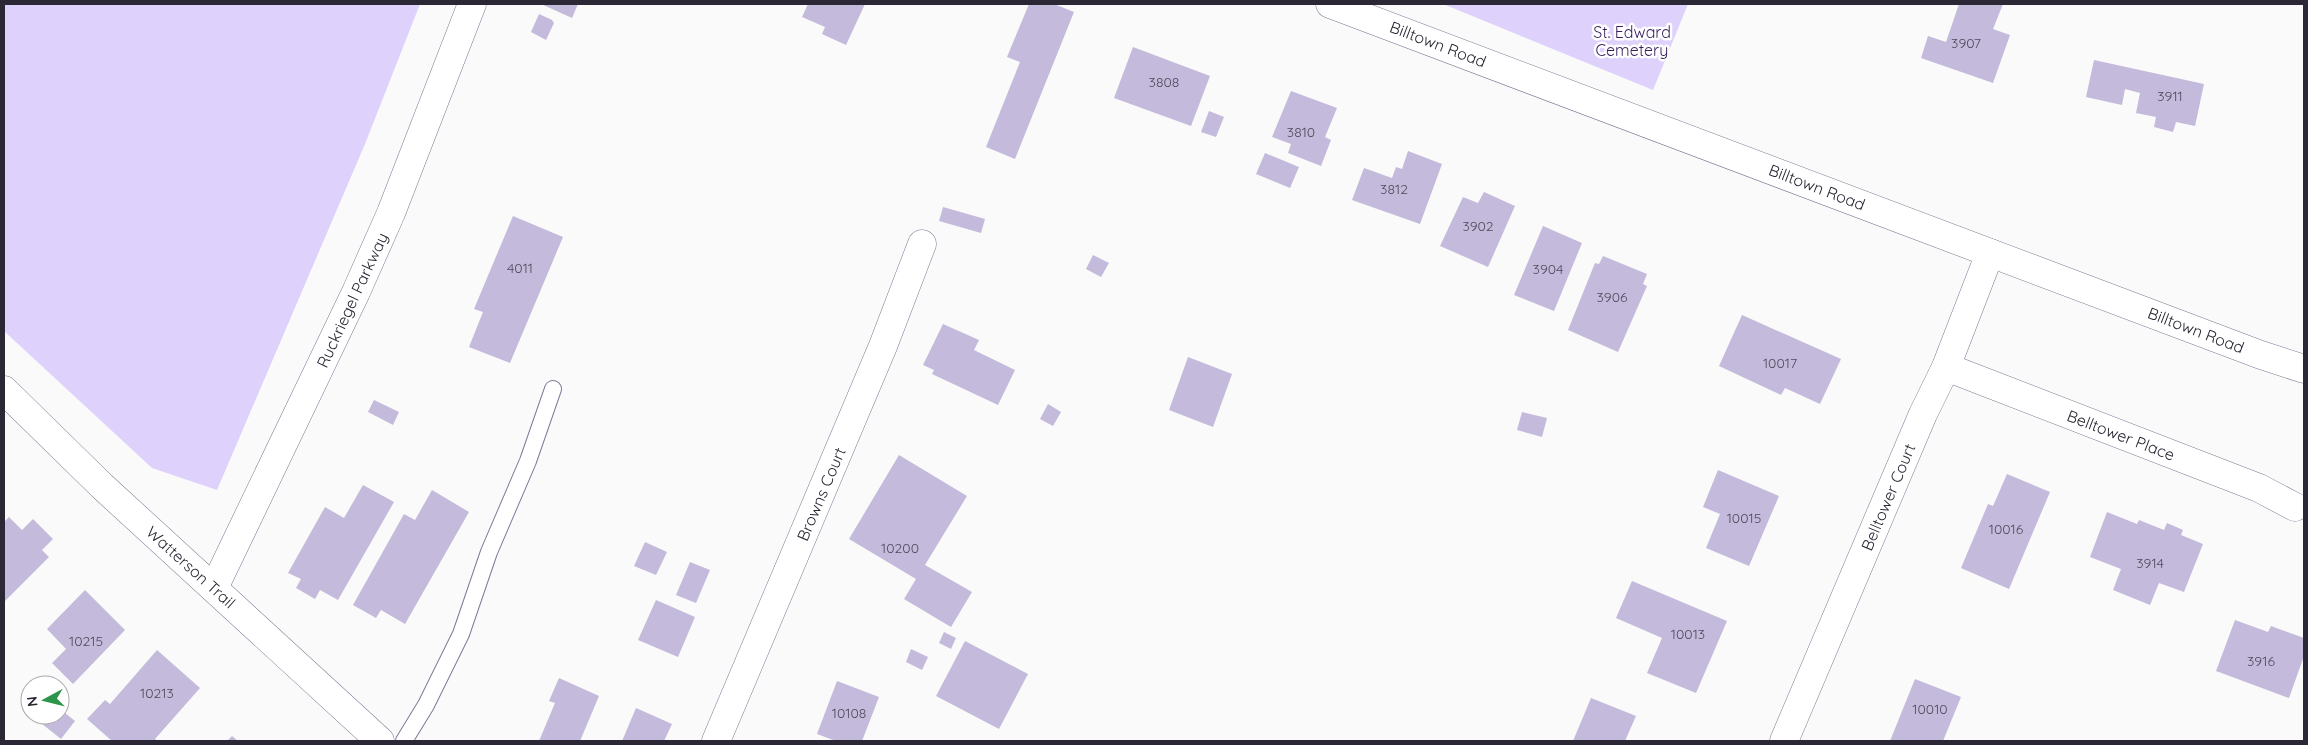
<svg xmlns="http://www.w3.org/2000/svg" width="2308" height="745" font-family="Quicksand,sans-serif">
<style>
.green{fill:#ded1fc}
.building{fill:#c4badb}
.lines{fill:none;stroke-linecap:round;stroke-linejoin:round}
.lane-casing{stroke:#817896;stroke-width:18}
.street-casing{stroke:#817896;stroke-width:29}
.secondary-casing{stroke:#817896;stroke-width:29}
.lane{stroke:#fff;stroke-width:16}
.street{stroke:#fff;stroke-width:28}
.secondary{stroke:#fff;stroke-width:28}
.labels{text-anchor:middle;stroke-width:5;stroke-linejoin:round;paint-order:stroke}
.number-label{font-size:14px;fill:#514c5e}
.park-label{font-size:16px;fill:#381f5c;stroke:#fff}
.street-label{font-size:16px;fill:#2b2734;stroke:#fff}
</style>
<rect width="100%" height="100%" fill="#fafafa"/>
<!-- green -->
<g class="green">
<path d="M 4,4 L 420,4 L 365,144 L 217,490 L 152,468 L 4,331 Z"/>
<path d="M 1443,4 L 1688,4 L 1653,90 Z"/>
</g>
<!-- building -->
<g class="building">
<path d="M 541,4 L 578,4 L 572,18 Z"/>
<path d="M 808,4 L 865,4 L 846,45 L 822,34 L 825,27 L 802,17 Z"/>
<path d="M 1029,4 L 1054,4 L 1074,12 L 1015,159 L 986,147 L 1020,62 L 1007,57 Z"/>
<path d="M 1959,4 L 2003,4 L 1993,29 L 2010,35 L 1993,83 L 1921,58 L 1928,36 L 1946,42 Z"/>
<path d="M 539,14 L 552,20 L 554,23 L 546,40 L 531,32 Z"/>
<path d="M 1133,47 L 1210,76 L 1191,126 L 1114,98 Z"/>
<path d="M 2094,60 L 2204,84 L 2195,126 L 2176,122 L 2173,132 L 2154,127 L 2156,117 L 2136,113 L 2140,93 L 2125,89 L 2122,105 L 2086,97 Z"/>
<path d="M 1291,91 L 1337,108 L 1325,137 L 1331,140 L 1321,166 L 1288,153 L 1291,144 L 1272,137 Z"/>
<path d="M 1209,111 L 1224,117 L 1216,137 L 1201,132 Z"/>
<path d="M 1408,151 L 1442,164 L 1420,224 L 1352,200 L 1364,168 L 1392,178 L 1396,167 L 1402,169 Z"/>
<path d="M 1265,153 L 1299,167 L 1290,188 L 1256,174 Z"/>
<path d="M 1484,192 L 1515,206 L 1488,267 L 1440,246 L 1463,197 L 1478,203 Z"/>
<path d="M 943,207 L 985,219 L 981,233 L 939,221 Z"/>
<path d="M 513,216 L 563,237 L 510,363 L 469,347 L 483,312 L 474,309 Z"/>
<path d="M 1543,226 L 1582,243 L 1554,311 L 1514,295 Z"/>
<path d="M 1093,255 L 1109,263 L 1101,277 L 1086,269 Z"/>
<path d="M 1603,256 L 1647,274 L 1643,284 L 1647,286 L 1618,352 L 1568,330 L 1595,263 L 1599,264 Z"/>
<path d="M 1742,315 L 1841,359 L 1820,404 L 1785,388 L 1781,395 L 1719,366 Z"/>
<path d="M 943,324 L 979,340 L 974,350 L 1015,370 L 998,405 L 932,374 L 934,370 L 923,365 Z"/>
<path d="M 1188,357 L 1232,374 L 1213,427 L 1169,410 Z"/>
<path d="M 374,400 L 399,412 L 393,425 L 368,412 Z"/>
<path d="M 1048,404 L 1061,412 L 1053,426 L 1040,419 Z"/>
<path d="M 1522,412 L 1547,418 L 1542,437 L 1517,430 Z"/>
<path d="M 899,455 L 967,496 L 925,565 L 972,592 L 951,627 L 904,599 L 916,579 L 849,539 Z"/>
<path d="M 1718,470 L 1779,496 L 1749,566 L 1706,548 L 1720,514 L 1703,507 Z"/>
<path d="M 2007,474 L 2050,492 L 2009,589 L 1961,568 L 1988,504 L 1993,506 Z"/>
<path d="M 363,485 L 394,502 L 338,600 L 320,590 L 315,599 L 296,588 L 301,579 L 288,573 L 325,507 L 344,518 Z"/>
<path d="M 432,490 L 469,512 L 405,624 L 381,610 L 376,618 L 353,605 L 404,514 L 415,520 Z"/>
<path d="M 2107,512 L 2137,524 L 2139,520 L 2164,530 L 2167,523 L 2183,530 L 2181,535 L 2203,544 L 2184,592 L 2159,583 L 2150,605 L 2113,590 L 2121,569 L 2090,557 Z"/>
<path d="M 9,517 L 22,530 L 33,519 L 53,539 L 42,550 L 49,557 L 4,602 L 4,522 Z"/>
<path d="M 645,542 L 667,552 L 656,575 L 634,566 Z"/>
<path d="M 690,562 L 710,570 L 696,603 L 676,595 Z"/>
<path d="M 1632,581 L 1727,621 L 1696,693 L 1647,673 L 1662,638 L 1616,618 Z"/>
<path d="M 85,590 L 125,630 L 73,684 L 52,663 L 66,649 L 47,629 Z"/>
<path d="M 656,600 L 695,617 L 678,657 L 638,640 Z"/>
<path d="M 2235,620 L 2268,632 L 2271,626 L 2304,638 L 2304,656 L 2289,698 L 2216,671 Z"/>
<path d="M 944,632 L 956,638 L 951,649 L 939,643 Z"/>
<path d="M 965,641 L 1028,674 L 999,729 L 936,696 Z"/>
<path d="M 911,649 L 928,657 L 922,670 L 906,662 Z"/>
<path d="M 157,650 L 200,688 L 155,739 L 158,741 L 112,741 L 87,719 L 105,700 L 110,704 Z"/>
<path d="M 559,678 L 599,696 L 580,741 L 539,741 L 555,703 L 549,701 Z"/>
<path d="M 1915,679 L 1961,697 L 1943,741 L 1890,741 Z"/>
<path d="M 837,681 L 879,697 L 862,741 L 836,741 L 817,734 Z"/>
<path d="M 1591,698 L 1636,716 L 1625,741 L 1573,741 Z"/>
<path d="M 636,708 L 672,724 L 664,741 L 622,741 Z"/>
<path d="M 60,709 L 75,721 L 61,739 L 41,723 L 47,715 L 60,715 Z"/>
<path d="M 232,736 L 238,741 L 227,741 Z"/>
</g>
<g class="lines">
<!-- lane casing -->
<g class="lane-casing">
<path id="lane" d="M 404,741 L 426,705 L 461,634 L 489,552 L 528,461 L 553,389"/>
</g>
<!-- street casing -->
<g class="street-casing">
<g id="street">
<path d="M 1946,367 L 2259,488 L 2295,507"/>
<path d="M 716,741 L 883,346 L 922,244"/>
<path d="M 1784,741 L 1923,414 L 1946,367 L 1990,253"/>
</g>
</g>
<!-- secondary casing -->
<g class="secondary-casing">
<g id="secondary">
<path d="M 1330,4 L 2261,355 L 2304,369"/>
<path d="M 4,390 L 102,486 L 380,741"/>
<path d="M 214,588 L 356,292 L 391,213 L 472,4"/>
</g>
</g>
<!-- lane -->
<use href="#lane" class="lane"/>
<!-- street -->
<use href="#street" class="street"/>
<!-- secondary -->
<use href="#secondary" class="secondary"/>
</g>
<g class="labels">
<!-- number labels -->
<g class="number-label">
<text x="1966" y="48">3907</text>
<text x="1164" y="87">3808</text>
<text x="2170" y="101">3911</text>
<text x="1301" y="137">3810</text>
<text x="1394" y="194">3812</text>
<text x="1478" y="231">3902</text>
<text x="520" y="273">4011</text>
<text x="1548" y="274">3904</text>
<text x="1612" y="302">3906</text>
<text x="1780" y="368">10017</text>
<text x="1744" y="523">10015</text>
<text x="2006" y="534">10016</text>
<text x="900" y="553">10200</text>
<text x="2150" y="568">3914</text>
<text x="1688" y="639">10013</text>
<text x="86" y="646">10215</text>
<text x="2261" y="666">3916</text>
<text x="157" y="698">10213</text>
<text x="1930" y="714">10010</text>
<text x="849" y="718">10108</text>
</g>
<!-- park labels -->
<g class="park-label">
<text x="1632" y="38">St. Edward<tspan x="1632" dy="18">Cemetery</tspan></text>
</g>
<!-- street labels -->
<g class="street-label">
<text transform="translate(1438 44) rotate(21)" y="6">Billtown Road</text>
<text transform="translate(1817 187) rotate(21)" y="6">Billtown Road</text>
<text transform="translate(352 300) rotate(-65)" y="6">Ruckriegel Parkway</text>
<text transform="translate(2196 330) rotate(21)" y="6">Billtown Road</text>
<text transform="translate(2121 435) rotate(21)" y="6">Belltower Place</text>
<text transform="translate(821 494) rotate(-67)" y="6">Browns Court</text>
<text transform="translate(1888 497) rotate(-67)" y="6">Belltower Court</text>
<text transform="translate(191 567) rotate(42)" y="6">Watterson Trail</text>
</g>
</g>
<!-- border -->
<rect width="2308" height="745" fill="none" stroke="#2b2734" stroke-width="10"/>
<!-- north arrow -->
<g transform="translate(45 700) rotate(263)"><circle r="24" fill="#ffffff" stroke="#aaa9ae"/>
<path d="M0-4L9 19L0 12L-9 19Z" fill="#2d954b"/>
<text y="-8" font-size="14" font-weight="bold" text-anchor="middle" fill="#2b2734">N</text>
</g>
</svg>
